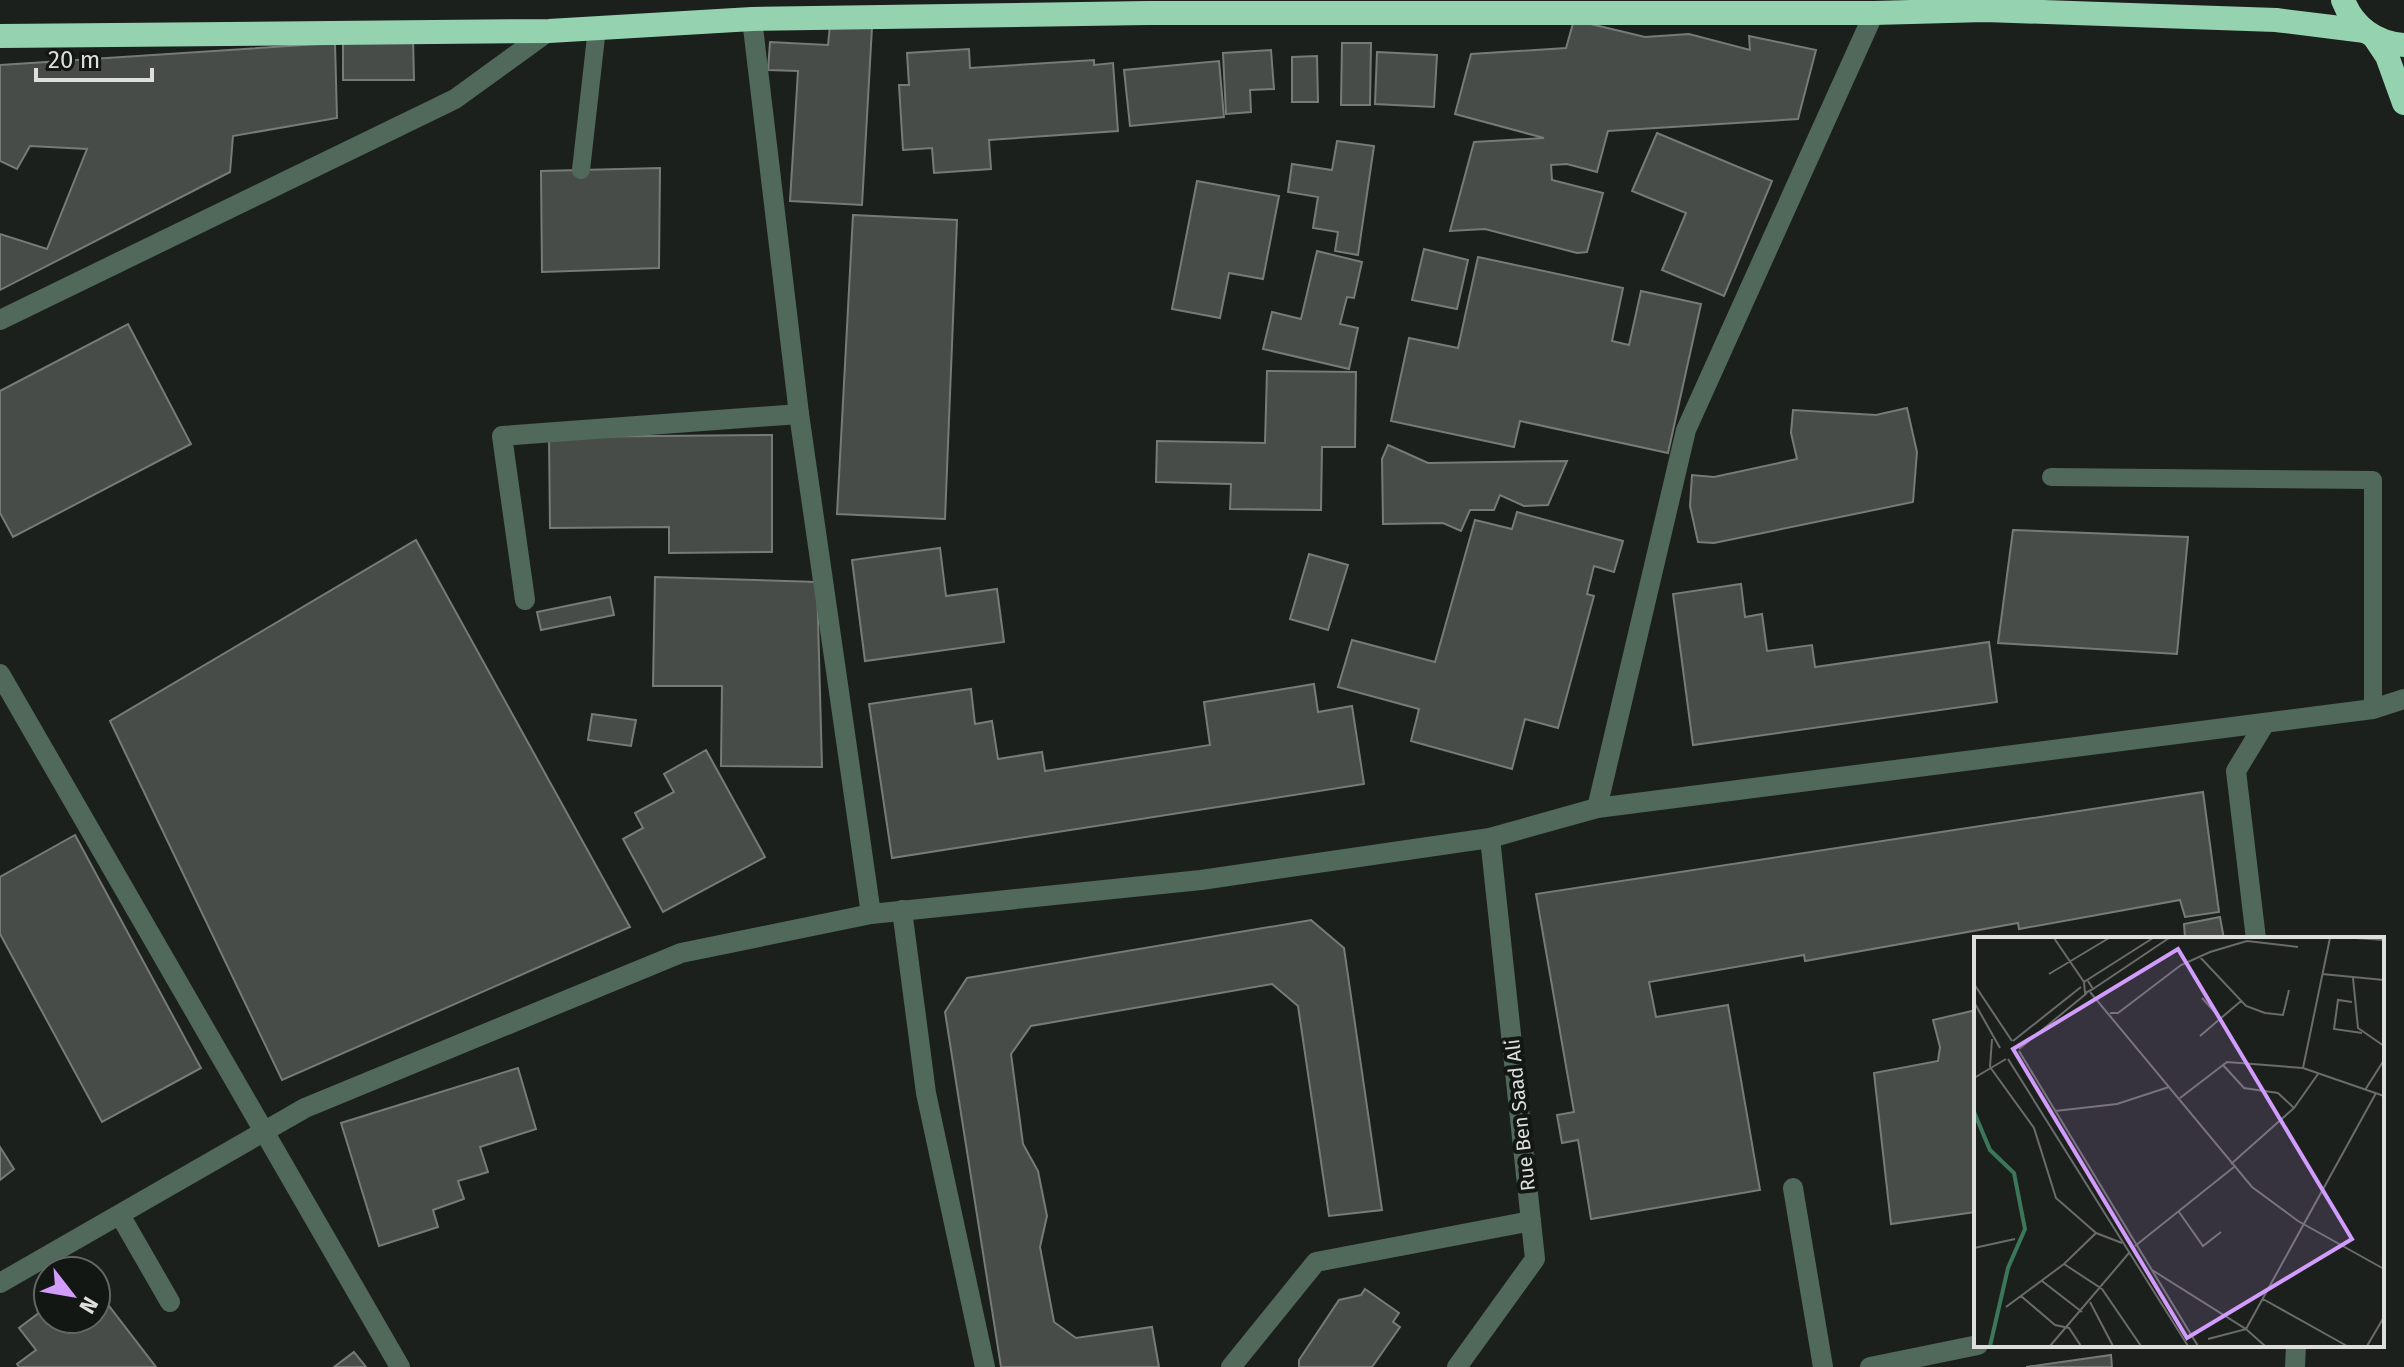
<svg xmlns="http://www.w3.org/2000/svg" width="2404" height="1367" font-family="'Fira Sans',sans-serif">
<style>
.building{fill:#474c49;stroke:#767b78;stroke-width:2}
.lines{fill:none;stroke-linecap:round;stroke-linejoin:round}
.lane{stroke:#51695b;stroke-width:18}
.street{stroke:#51695b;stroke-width:20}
.highway{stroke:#95d3b0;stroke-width:24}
.labels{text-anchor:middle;stroke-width:8;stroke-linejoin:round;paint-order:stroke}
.street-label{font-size:20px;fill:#dcdfdd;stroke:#121714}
.inset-river{fill:none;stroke:#3b7758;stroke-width:4}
.inset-road{fill:none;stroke:#696c6a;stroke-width:2}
.view{fill:#d29cfd;fill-opacity:0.15;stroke:#d29cfd;stroke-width:4}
.inset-edge{fill:none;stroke:#dcdfdd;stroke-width:4}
</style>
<rect width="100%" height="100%" fill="#1c201d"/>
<!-- building -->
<g class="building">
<path d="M 1574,20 L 1645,37 L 1689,34 L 1750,50 L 1749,36 L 1816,50 L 1798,119 L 1608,131 L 1597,172 L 1567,164 L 1551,165 L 1552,180 L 1603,193 L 1587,252 L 1577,253 L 1485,229 L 1450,231 L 1474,142 L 1544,138 L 1455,114 L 1471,54 L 1566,48 Z"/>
<path d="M 830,25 L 872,27 L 862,205 L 790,201 L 798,71 L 768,70 L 770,42 L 828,45 Z"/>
<path d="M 343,38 L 413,38 L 414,80 L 343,80 Z"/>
<path d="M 335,43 L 337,118 L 233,136 L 230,172 L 0,290 L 0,234 L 47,249 L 87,149 L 30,146 L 17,169 L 0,161 L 0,65 Z"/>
<path d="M 1342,43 L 1371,43 L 1370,105 L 1341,105 Z"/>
<path d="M 969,49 L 970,68 L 1094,60 L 1094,65 L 1113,63 L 1118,131 L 989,140 L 991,169 L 934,173 L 932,148 L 903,150 L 899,85 L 909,85 L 907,53 Z"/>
<path d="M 1271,50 L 1274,89 L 1250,90 L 1251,112 L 1226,114 L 1223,53 Z"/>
<path d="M 1377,52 L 1437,55 L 1434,107 L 1375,104 Z"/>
<path d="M 1317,56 L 1318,102 L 1292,102 L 1292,57 Z"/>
<path d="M 1219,61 L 1224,117 L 1130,126 L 1124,70 Z"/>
<path d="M 1657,133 L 1772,181 L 1724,296 L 1662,270 L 1686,213 L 1632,191 Z"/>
<path d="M 1337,141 L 1374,146 L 1358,255 L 1335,251 L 1338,232 L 1313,228 L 1318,197 L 1288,192 L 1292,164 L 1332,170 Z"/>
<path d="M 660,168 L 659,268 L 542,272 L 541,171 Z"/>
<path d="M 1197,181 L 1279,196 L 1263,279 L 1229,273 L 1220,318 L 1172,309 Z"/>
<path d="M 853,215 L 957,220 L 945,519 L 837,514 Z"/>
<path d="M 1424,249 L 1468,260 L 1457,309 L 1412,300 Z"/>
<path d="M 1317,251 L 1362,262 L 1354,298 L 1347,297 L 1340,324 L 1358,328 L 1349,369 L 1263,349 L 1272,312 L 1301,319 Z"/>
<path d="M 1478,257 L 1623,288 L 1612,341 L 1629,345 L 1641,291 L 1701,304 L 1668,453 L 1520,421 L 1514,447 L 1391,421 L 1409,338 L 1458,348 Z"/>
<path d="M 128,324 L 191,444 L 13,537 L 0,513 L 0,391 Z"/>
<path d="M 1267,371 L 1356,372 L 1355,447 L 1322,447 L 1321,510 L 1230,509 L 1231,484 L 1156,482 L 1157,441 L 1265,443 Z"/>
<path d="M 1907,408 L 1917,452 L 1913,502 L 1714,543 L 1698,542 L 1690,506 L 1692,475 L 1714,477 L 1797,459 L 1791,433 L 1793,410 L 1876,415 Z"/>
<path d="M 772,435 L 772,552 L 669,553 L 669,527 L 550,528 L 549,437 Z"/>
<path d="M 1388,445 L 1428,463 L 1567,461 L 1548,505 L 1524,506 L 1500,495 L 1494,510 L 1470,510 L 1461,531 L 1443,523 L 1383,524 L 1382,459 Z"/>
<path d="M 1517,512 L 1623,541 L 1614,572 L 1594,566 L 1587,594 L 1594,596 L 1558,728 L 1525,719 L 1512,769 L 1411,741 L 1419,709 L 1338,687 L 1352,640 L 1435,662 L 1475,520 L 1512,529 Z"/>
<path d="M 2013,530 L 2188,537 L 2177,654 L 1998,643 Z"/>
<path d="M 416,540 L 630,927 L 282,1080 L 110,721 Z"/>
<path d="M 940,548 L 946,596 L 997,589 L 1004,642 L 865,661 L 852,560 Z"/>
<path d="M 1309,554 L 1348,565 L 1328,630 L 1290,619 Z"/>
<path d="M 655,577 L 817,582 L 822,767 L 721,766 L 722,686 L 653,686 Z"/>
<path d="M 1741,584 L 1745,617 L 1762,614 L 1767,651 L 1812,645 L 1815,667 L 1989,642 L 1997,702 L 1693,745 L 1673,594 Z"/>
<path d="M 610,597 L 614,615 L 541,630 L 537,612 Z"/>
<path d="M 1314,684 L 1318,712 L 1352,706 L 1364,784 L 892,858 L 869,704 L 971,689 L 975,724 L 992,721 L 998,759 L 1042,752 L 1045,771 L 1210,745 L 1204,702 Z"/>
<path d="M 592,714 L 636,720 L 631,746 L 588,740 Z"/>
<path d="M 706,750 L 765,857 L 663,912 L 623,839 L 643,828 L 635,813 L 674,792 L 664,774 Z"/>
<path d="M 2203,792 L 2219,912 L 2185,917 L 2180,900 L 2019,929 L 2018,923 L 1805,961 L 1804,955 L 1649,982 L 1656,1017 L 1728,1005 L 1760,1190 L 1591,1219 L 1578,1140 L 1562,1143 L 1557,1115 L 1574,1112 L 1536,894 Z"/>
<path d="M 75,835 L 201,1068 L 102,1122 L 0,934 L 0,877 Z"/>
<path d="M 2220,917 L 2224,939 L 2177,939 L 2185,938 L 2184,924 Z"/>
<path d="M 1311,920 L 1344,948 L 1382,1210 L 1329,1216 L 1298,1006 L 1272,984 L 1031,1026 L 1011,1054 L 1023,1144 L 1038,1171 L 1047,1216 L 1040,1247 L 1054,1322 L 1076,1338 L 1152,1327 L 1159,1367 L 1001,1367 L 945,1012 L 967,978 Z"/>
<path d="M 1976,1010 L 1976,1212 L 1891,1224 L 1874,1073 L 1938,1061 L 1940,1047 L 1933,1020 Z"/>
<path d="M 518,1068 L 536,1129 L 480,1147 L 488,1172 L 458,1181 L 464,1199 L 433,1210 L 438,1227 L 379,1246 L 341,1123 Z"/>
<path d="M 0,1147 L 14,1169 L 0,1180 Z"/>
<path d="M 96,1289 L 156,1367 L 19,1367 L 17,1364 L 36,1350 L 19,1328 L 48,1306 L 48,1319 L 96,1319 Z"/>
<path d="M 1365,1289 L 1399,1313 L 1393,1322 L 1400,1327 L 1372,1367 L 1299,1367 L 1299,1360 L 1339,1300 L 1361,1295 Z"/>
<path d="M 354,1352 L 366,1367 L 334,1367 Z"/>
<path d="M 2111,1355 L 2112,1367 L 2026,1367 Z"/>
</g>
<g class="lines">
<!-- lane -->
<g class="lane">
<path d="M 581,170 L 597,28"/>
<path d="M 2051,477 L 2373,480 L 2373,709"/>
</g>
<!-- street -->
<g class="street">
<path d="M 752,19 L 799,414 L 871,914"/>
<path d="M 0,320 L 455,99 L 549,31"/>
<path d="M 525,600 L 502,436 L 799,414"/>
<path d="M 0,674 L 400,1367"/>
<path d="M 1597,808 L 1686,430 L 1874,13"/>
<path d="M 902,910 L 926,1093 L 985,1367"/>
<path d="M 2256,939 L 2236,771 L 2265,723"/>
<path d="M 1793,1188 L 1823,1367"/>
<path d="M 120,1215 L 170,1302"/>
<path d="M 0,1283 L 305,1108 L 681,953 L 871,914 L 1201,880 L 1490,838 L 1597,808 L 2373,709 L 2404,699"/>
<path d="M 1231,1367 L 1316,1262 L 1531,1221"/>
<path d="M 1457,1367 L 1535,1259 L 1490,838"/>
<path d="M 1870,1367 L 1978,1345"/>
<path d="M 2295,1367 L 2296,1345"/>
</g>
<!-- highway -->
<g class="highway">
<path d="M 2343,0 C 2353,27 2376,43 2404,45"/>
<path d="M 0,36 L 549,31 L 752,19 L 1148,13 L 1874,13 L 1985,10 L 2276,20 L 2365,31"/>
<path d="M 2375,38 L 2387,56 L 2404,103"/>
</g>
</g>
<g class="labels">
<!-- street labels -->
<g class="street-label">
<text transform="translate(1520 1115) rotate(-96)" y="7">Rue Ben Saad Ali</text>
</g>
</g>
<!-- overview -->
<g transform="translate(1974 937)">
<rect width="410" height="410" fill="#1c201d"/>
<path class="inset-river" d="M 0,175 L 16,213 L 40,236 L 51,292 L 34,331 L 16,409"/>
<path class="inset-road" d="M 80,1 L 110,45M 382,1 L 410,3M 225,19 L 272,69 L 291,76 L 309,78 L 315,53M 75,37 L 135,1M 348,37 L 410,43M 379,41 L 384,91 L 410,109M 114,44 L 119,52 L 111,56 L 110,45 L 179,1M 0,47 L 38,104M 119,52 L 195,1M 116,55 L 278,250 L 324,284 L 410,332M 228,61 L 247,82M 0,65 L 26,111M 378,65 L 364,63 L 360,92 L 388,96M 136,76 L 144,76 L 207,28 L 236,15 L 273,4 L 324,10M 226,99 L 267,64M 39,104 L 107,50M 45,112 L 113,56M 45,114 L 224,409M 34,122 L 214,409M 249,128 L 270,151 L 304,156 L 320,171 L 344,137M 16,130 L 60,191 L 82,261 L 122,296M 16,130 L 18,102M 329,131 L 356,1M 0,141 L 32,122M 391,153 L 410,123M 206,161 L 253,125 L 329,131 L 410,159M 81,174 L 143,167 L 195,150M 257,227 L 320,171M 205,275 L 229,309 L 247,295M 161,309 L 260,230M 0,311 L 41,302M 90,327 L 128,352 L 167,409M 178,333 L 272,392 L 402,156M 68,344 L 108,375M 47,359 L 81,388 L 95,391 L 107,409M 289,362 L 373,409M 116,365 L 139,409M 32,370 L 90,327 L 122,296 L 148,306M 234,402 L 272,392 L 291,409M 76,409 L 155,316M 393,409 L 410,380"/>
<path class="view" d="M 204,12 L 378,302 L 213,401 L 39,112 Z"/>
<rect width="410" height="410" class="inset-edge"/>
</g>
<!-- north arrow -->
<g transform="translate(72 1295) rotate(121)"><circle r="38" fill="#121714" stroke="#636764" stroke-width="2"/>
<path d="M0-6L14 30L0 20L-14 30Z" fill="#d29cfd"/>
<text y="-12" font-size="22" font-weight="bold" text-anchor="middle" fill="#dcdfdd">N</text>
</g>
<!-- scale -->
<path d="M36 68v12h116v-12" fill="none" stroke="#dcdfdd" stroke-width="4"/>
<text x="48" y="68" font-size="24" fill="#dcdfdd" stroke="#121714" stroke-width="6" paint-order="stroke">20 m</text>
</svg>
